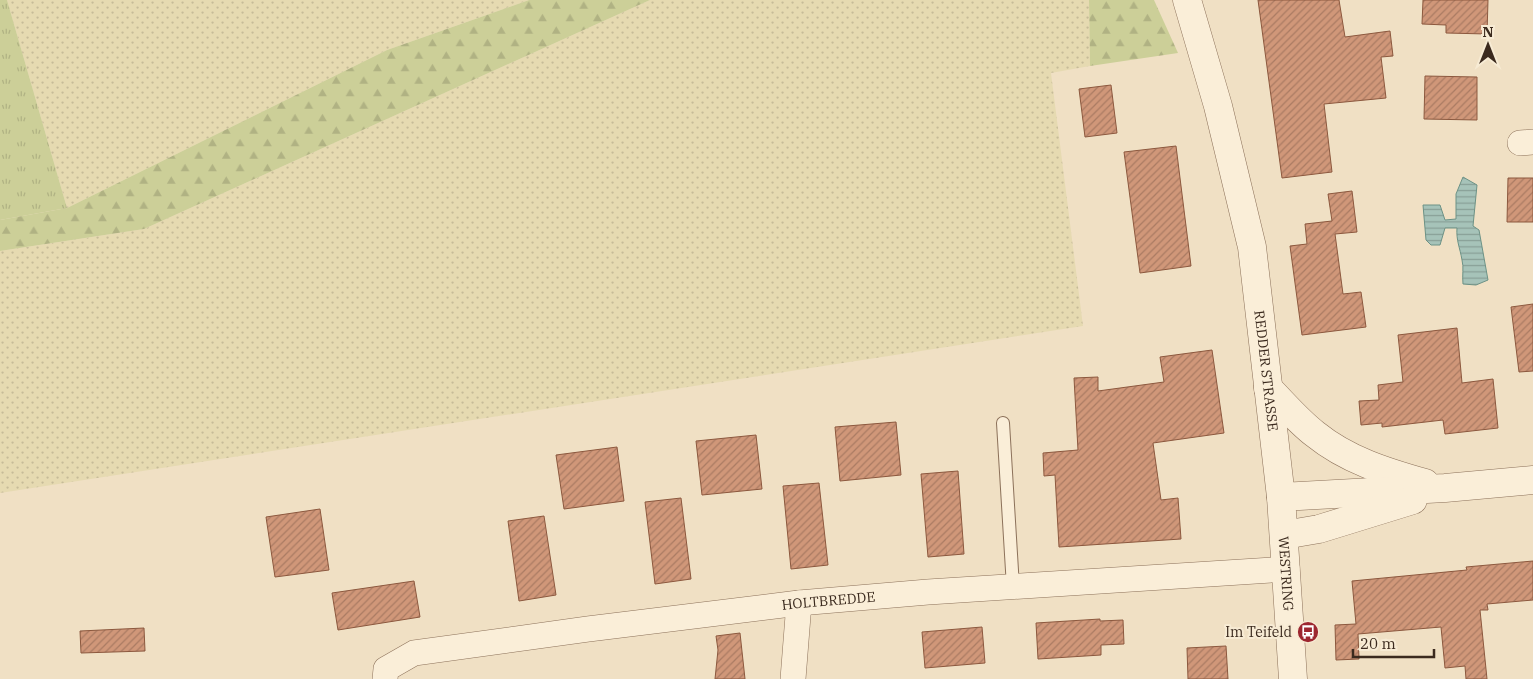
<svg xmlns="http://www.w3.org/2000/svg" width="1533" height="679" font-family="'IBM Plex Serif',serif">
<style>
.farmland{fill:url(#farmland-dots)}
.grass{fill:url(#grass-tufts)}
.forest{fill:url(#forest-firs)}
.water{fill:url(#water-rules);stroke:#6c9286}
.building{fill:url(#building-hatch);stroke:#8c583e}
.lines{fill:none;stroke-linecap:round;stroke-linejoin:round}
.service-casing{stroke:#8c715a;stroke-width:14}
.minor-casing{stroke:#8c715a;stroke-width:26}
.tertiary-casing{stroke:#8c715a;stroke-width:29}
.service{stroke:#faeed8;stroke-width:12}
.minor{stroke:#faeed8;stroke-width:25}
.tertiary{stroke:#faeed8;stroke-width:28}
.labels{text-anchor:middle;stroke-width:4;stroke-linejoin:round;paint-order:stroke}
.street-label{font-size:14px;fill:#3b2a1e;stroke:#f7ebd4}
.poi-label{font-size:14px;fill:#3b2a1e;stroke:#f7ebd4;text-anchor:end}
</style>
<defs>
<pattern id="farmland-dots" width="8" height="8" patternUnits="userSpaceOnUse" patternTransform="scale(1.25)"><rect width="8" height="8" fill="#e6dab1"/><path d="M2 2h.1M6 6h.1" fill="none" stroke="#c6bb98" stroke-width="1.8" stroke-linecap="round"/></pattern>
<pattern id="grass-tufts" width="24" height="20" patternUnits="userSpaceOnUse" patternTransform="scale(1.25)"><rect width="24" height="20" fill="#cccf98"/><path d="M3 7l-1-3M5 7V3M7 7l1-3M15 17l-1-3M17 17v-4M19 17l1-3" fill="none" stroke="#b0b283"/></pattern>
<pattern id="forest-firs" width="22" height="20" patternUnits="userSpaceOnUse" patternTransform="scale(1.25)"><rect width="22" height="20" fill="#cccf98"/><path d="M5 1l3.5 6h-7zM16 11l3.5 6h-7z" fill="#b0b283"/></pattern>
<pattern id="water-rules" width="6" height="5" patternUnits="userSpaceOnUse" patternTransform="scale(1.25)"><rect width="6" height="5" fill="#a6c3b9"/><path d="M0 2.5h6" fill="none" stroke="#889f96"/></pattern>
<pattern id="building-hatch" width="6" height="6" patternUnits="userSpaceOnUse" patternTransform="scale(1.25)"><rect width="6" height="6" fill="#d09779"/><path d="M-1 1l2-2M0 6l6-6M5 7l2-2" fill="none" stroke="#aa7b63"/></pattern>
</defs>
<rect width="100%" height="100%" fill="#f0e0c4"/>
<!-- farmland -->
<g class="farmland">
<path d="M 7,0 L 529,0 L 387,50 L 67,208 Z"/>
<path d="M 650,0 L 1089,0 L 1090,66 L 1051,73 L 1083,326 L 0,493 L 0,251 L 144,229 Z"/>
</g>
<!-- grass -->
<path class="grass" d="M 0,0 L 7,0 L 67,208 L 0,220 Z"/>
<!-- forest -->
<g class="forest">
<path d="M 529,0 L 650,0 L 144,229 L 0,251 L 0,220 L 67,208 L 387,50 Z"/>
<path d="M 1089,0 L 1154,0 L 1178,53 L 1090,66 Z"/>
</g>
<!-- water -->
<path class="water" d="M 1463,177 L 1477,185 L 1473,226 L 1479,230 L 1488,280 L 1476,285 L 1463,284 C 1462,276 1464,267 1462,260 C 1460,248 1456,240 1457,228 L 1445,228 L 1440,245 L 1431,245 L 1426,240 L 1423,205 L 1440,205 L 1445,220 L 1456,219 L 1456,194 Z"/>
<!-- building -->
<g class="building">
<path d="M 1258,0 L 1339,0 L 1345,37 L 1390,31 L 1393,56 L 1381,57 L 1386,98 L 1324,104 L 1332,172 L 1282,178 Z"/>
<path d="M 1423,0 L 1488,0 L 1487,34 L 1446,33 L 1446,25 L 1422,24 Z"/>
<path d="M 1425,76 L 1477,77 L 1477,120 L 1424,119 Z"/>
<path d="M 1111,85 L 1117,133 L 1085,137 L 1079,89 Z"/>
<path d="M 1176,146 L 1191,266 L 1140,273 L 1124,152 Z"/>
<path d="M 1508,178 L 1533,178 L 1533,222 L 1507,222 Z"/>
<path d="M 1352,191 L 1357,232 L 1335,234 L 1343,294 L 1361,292 L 1366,327 L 1302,335 L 1290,246 L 1307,244 L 1305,224 L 1332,221 L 1328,194 Z"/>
<path d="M 1533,304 L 1533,371 L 1519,372 L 1511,307 Z"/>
<path d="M 1457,328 L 1462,383 L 1493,379 L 1498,428 L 1445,434 L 1443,420 L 1382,427 L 1382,423 L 1361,425 L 1359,401 L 1379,400 L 1378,385 L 1403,382 L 1398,335 Z"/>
<path d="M 1212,350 L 1224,433 L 1153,443 L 1161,500 L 1178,498 L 1181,539 L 1059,547 L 1055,475 L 1044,476 L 1043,453 L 1078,450 L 1074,378 L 1098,377 L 1098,391 L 1164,382 L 1160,357 Z"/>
<path d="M 896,422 L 901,475 L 840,481 L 835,427 Z"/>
<path d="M 756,435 L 762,489 L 702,495 L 696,441 Z"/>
<path d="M 617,447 L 624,501 L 564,509 L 556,455 Z"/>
<path d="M 958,471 L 964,554 L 928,557 L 921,474 Z"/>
<path d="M 819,483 L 828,565 L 791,569 L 783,486 Z"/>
<path d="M 681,498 L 691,579 L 655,584 L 645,502 Z"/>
<path d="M 320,509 L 329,570 L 275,577 L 266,517 Z"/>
<path d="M 544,516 L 556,595 L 519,601 L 508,521 Z"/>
<path d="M 1533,561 L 1533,600 L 1487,604 L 1488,610 L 1480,610 L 1487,679 L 1466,679 L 1465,666 L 1445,668 L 1441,627 L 1358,634 L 1359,659 L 1336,660 L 1335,625 L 1356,624 L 1352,581 L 1467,570 L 1466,567 Z"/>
<path d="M 414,581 L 420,617 L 338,630 L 332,593 Z"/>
<path d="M 1100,619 L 1100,621 L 1123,620 L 1124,644 L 1101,645 L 1101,655 L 1038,659 L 1036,623 Z"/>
<path d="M 982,627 L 985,663 L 925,668 L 922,632 Z"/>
<path d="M 144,628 L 145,651 L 81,653 L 80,631 Z"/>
<path d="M 740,633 L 745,679 L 715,679 L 718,650 L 716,636 Z"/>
<path d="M 1226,646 L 1228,679 L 1188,679 L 1187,648 Z"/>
</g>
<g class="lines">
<!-- service casing -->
<g class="service-casing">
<path id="service" d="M 1003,423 L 1013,587"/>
</g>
<!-- minor casing -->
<g class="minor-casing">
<g id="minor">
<path d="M 1520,143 L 1533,142"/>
<path id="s1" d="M 385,679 L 386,669 L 414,653 L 588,629 L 799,603 L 928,592 L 1287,569"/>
<path d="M 793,679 L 799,603"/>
</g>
</g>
<!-- tertiary casing -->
<g class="tertiary-casing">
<g id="tertiary">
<path id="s2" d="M 1187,0 L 1218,106 L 1252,247 L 1281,497 L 1293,679"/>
<path d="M 1268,388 C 1283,403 1298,421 1315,434 C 1347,460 1386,472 1425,483"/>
<path d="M 1281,497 L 1445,488 L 1533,480"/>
<path d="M 1284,535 L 1319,529 L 1413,500"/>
</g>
</g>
<!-- service -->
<use href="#service" class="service"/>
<!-- minor -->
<use href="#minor" class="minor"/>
<!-- tertiary -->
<use href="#tertiary" class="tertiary"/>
</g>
<!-- icons -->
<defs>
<g id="bus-disc" transform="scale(1.125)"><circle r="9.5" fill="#9d2730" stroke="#f7ebd4"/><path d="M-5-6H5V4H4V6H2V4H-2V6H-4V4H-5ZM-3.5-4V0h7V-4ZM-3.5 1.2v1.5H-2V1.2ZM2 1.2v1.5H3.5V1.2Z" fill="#fff"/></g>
</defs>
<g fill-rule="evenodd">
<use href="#bus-disc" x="1308" y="632"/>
</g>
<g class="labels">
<!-- street labels -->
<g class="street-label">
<text dy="5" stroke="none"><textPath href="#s2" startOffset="380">REDDER STRASSE</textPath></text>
<text dy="5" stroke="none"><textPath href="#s2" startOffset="584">WESTRING</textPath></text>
<text dy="5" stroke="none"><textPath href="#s1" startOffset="460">HOLTBREDDE</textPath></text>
</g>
<!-- poi labels -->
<g class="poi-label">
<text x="1292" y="637">Im Teifeld</text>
</g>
</g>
<!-- north arrow -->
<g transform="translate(1488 45)" stroke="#f7ebd4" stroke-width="4" paint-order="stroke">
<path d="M0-4L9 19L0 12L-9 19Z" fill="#3b2a1e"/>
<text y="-8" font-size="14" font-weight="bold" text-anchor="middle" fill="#3b2a1e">N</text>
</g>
<!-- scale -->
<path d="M1353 649v8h81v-8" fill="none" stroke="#3b2a1e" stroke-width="2.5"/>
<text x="1360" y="649" font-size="15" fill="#3b2a1e" stroke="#f7ebd4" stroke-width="4" paint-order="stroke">20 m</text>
</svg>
